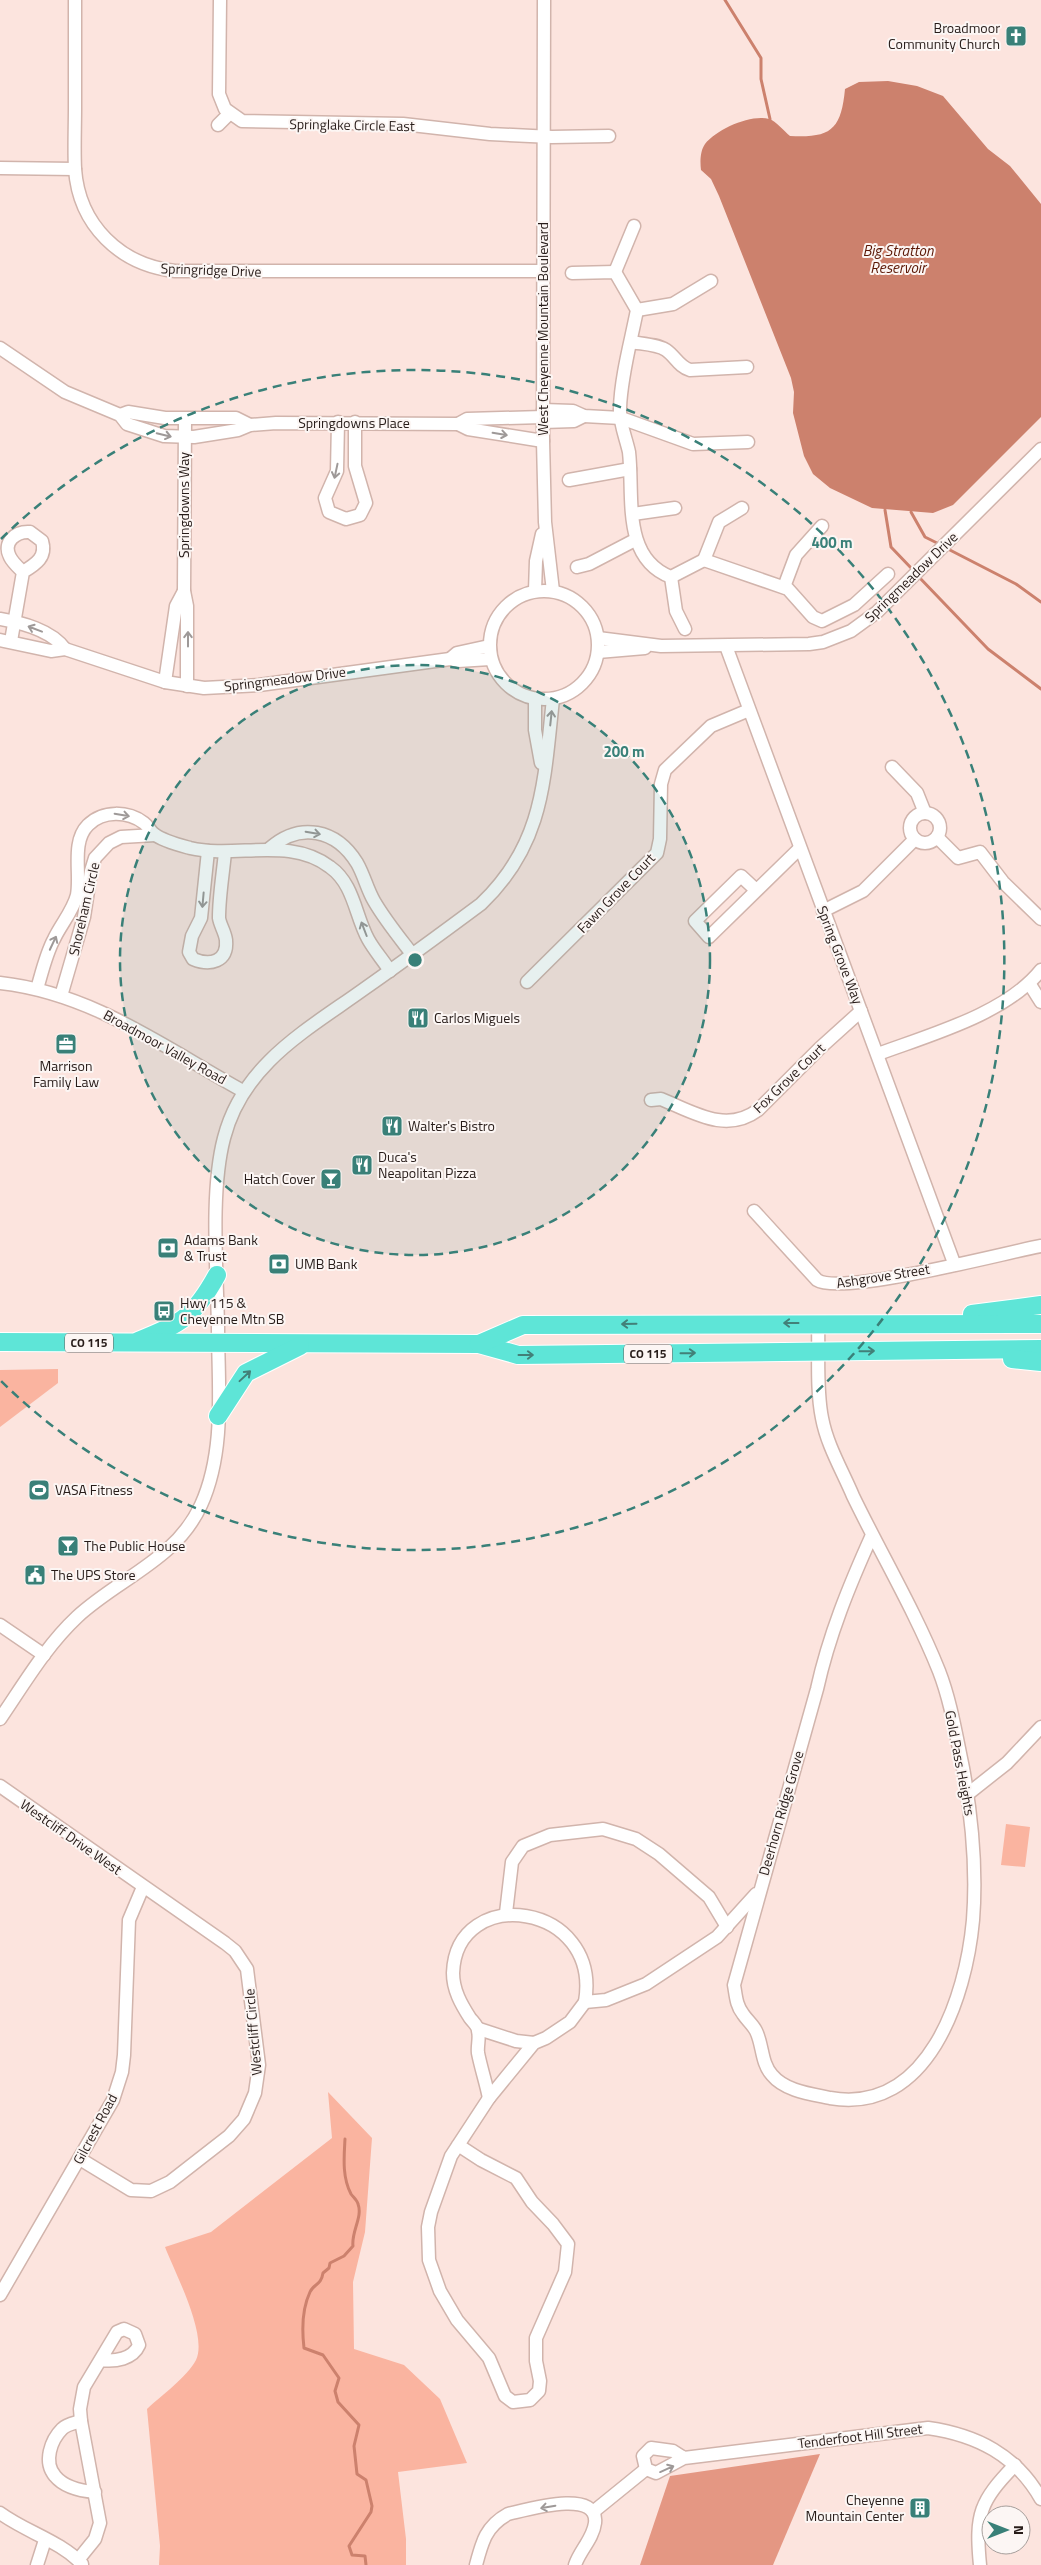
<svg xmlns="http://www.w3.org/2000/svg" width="1041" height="2565" font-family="'Titillium Web',sans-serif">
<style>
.green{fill:#fab4a0}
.forest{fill:#e49783}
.water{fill:#cc816d}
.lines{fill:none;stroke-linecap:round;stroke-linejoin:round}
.stream{stroke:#cc816d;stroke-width:3}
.minor-casing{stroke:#d1b4ac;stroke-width:15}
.highway-casing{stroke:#fff;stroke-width:20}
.minor{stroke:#fff;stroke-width:12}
.highway{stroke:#5ee5d7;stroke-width:18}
.oneway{stroke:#9e9998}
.oneway2{stroke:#428078}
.ring{fill:none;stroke:#398078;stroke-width:2.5;stroke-dasharray:9 6}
.labels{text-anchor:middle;stroke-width:4;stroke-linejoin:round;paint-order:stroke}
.shield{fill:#fcf6f4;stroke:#675d5b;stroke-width:1}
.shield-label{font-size:12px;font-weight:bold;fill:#271c19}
.poi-label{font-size:14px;fill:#271c19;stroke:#fcf6f4;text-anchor:start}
.street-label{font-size:14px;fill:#271c19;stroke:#fcf6f4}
.water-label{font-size:15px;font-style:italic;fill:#5b1705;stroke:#fcf6f4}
.centre{fill:#398078;stroke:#fcf6f4;stroke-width:2.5}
.ring-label{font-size:15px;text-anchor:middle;font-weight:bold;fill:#398078;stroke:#fcf6f4;stroke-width:4;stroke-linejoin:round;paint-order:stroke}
</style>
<rect width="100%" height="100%" fill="#fce4de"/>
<!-- green -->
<g class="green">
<path d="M 58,1369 L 58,1383 L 0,1427 L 0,1370 Z"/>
<path d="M 1006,1824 L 1030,1827 L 1025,1867 L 1001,1865 Z"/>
<path d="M 328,2092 L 372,2138 L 365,2232 L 353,2282 L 354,2349 L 404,2365 L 440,2399 L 467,2463 L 398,2472 L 406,2539 L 406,2565 L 159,2565 L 160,2546 L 147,2409 C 161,2396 187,2377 196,2360 C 208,2335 175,2273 165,2247 L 211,2232 L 332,2138 Z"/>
</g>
<!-- forest -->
<path class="forest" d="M 820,2454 L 773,2565 L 640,2565 L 670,2476 Z"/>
<!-- water -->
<path class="water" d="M 888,81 L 917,86 L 943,96 L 988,149 L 1010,166 L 1041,204 L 1041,417 L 953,505 L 933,513 L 872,508 L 830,488 L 813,474 L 804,456 L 793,413 L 794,392 L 791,378 L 719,196 L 711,179 L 701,170 C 700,162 700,151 705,144 C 717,129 751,114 769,119 C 776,121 784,131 790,136 C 831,138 841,130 845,89 L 859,82 Z"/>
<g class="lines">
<!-- stream -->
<g class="stream">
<path d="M 725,0 L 761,58 L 761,79 L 770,119"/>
<path d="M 885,510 L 891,547 L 913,570"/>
<path d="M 911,512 L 925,537 L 941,545"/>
<path d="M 946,548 L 1016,584 L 1041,602"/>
<path d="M 917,575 L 988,649 L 1041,689"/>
<path d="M 345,2139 C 344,2157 342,2177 351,2194 C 353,2197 357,2200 358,2204 C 363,2217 351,2232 353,2246 L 344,2256 L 330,2263 L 329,2268 L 323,2273 C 321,2286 314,2283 310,2292 C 302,2309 302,2331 304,2348 L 323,2355 L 339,2378 L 335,2391 L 338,2402 L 359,2425 L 354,2446 L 357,2474 L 366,2480 L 372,2506 L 371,2512 L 349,2546 L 352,2555 L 365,2556 L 366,2565"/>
</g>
<!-- minor casing -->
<g class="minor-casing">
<g id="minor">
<path d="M 75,0 C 75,36 75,72 75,107 C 75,128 74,148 75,169 C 79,225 120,265 175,271 L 543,271"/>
<path d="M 220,0 L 219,94 L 225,109 L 242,121 L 403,124 L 490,134 L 552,137 L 609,136"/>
<path d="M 544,0 L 543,441 L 545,522 L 553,591"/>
<path d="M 218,125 L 229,114"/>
<path d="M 0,168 L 75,169"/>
<path d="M 615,272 L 634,226"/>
<path d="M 572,273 L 615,272 L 637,310 C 631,341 621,376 620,408 C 619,422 626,438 629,452 C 634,495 621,558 671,577 L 704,560 L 788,589 L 813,617 L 822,621 L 854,605 L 888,574"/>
<path d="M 637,310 L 673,304 L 711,281"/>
<path d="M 631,342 C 642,344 657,344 666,350 C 675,356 679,367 690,370 L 747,367"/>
<path d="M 0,348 L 65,392 L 120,415 L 127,424 L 164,436 L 194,437 L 238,430 L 250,425 L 276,423 L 458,424 L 468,429 L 543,441"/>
<path d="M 543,410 L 573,411 L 584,416 L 621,418 L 693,444 L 748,442"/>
<path d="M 120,415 L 128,412 L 165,418 L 236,418 L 250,425"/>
<path d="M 185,419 L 184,591 L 187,606 L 187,686"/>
<path d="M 338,422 L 337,471 L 325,498 L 329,512 L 346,519 L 360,515 L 366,503 L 355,466 L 355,422"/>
<path d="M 543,422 L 574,421 L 584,416"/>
<path d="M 458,424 L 467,419 L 543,417"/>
<path d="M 569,480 L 630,469"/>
<path d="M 633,514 L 675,508"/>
<path d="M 704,560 L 719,522 L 742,508"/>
<path d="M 577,567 L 589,564 L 635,540"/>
<path d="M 671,577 L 676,611 L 685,629"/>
<path d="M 784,587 L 796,555 L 822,526"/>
<circle cx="544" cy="645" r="54"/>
<path d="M 535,591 L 536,561 L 542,534"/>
<path d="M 0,619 C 23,623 51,630 65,649"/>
<path d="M 598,638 L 661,646 L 809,644 L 823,642 L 851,631 L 877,612 L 1041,449"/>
<path d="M 0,640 L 51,651 L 65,649 L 165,682 L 204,688 L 259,685 L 450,659 L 458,661 L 490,659"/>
<path d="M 11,641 L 23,572 C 36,564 47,557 42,541 L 30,532 C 16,531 2,542 10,557 C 13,563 19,568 23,572"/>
<path d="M 726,646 L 954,1263"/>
<path d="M 598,652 L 645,648"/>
<path d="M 450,659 L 457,653 L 489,646"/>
<path d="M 165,682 L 176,606 L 184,591"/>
<path d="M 535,699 L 535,730 L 541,763"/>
<path d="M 892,767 L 917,793 L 925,813"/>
<circle cx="925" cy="828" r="15"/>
<path d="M 937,837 L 958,858 L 980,852 L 1003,882 L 1041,919"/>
<path d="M 270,848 C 300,822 336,829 357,863 C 364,875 367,889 374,901 C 385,920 399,937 412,954"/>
<path d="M 208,851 L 201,918 L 192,936 L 189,952 L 193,959 C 210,966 228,962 226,940 C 225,932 220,925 219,918 C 219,896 223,874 225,852"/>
<path d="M 756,890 L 741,876 L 695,921 L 709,937 L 800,848"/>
<path d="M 823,911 L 863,891 L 915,839"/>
<path d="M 527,982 L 657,853 L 660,839 L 661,784 L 665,770 L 711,726 L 749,710"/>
<path d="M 0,983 C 92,993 165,1048 243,1091"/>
<path d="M 1029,983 L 1041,1002"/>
<path d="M 37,989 C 42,972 46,954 54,939 C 61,924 73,911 77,895 C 81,873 71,842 88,825 C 103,810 128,811 144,823 C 148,826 150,831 154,834 C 163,841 179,845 190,848 C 236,859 289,836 330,867 C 354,884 355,915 368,939 C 374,950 383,960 390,971"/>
<path d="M 61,996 L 84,917 L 91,871 L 95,858 L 109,843 L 121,837 L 155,835"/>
<path d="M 878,1054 C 929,1035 1006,1014 1041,970"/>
<path d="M 651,1100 L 661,1099 C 693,1112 726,1134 758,1110 L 820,1048 L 861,1011"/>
<path d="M 754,1211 L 817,1280 C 842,1296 1003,1253 1041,1246"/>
<path d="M 818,1323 C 819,1352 816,1389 822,1418 C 827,1445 842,1470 853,1496 C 881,1554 915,1611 939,1671 C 951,1702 956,1735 963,1768 C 972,1818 977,1869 973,1920 C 966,1997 928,2115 830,2098 C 811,2094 785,2091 772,2075 C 761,2063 763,2045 756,2031 C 753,2025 747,2020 743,2014 C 736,2005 736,1996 734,1985 L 817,1689 C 829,1635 849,1586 872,1535"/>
<path d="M 0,1625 L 44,1655"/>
<path d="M 0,1719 C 24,1684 46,1646 77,1617 C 119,1578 176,1560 201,1505 C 226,1450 218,1385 218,1327 C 217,1271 210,1191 224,1138 C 243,1064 307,1030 364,989 C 404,961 442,933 481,904 C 544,844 544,781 553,699"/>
<path d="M 0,1786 L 225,1943 L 235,1951 L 247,1969 L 259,2065 L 255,2093 L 244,2119 L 229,2136 L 170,2182 L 151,2191 L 131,2190 L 80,2159"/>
<path d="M 969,1793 L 1007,1763 L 1041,1727"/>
<path d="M 506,1913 L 512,1862 L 523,1846 L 550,1835 L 603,1829 L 636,1839 L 659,1854 L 709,1897 L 727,1927"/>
<path d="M 479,2029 L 516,2041 L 534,2043"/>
<path d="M 489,2098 C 486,2083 481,2068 478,2053 C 477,2046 480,2038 478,2031 C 478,2026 473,2022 470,2018 C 461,2004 453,1990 453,1973 C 456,1883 602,1902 585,2002 L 606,2000 L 646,1984 L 717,1937 L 756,1894"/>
<path d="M 458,2145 L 481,2160 L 516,2178 L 532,2202 L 553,2224 L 568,2244 L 565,2272 L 536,2338 L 536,2361 L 540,2381 L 539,2391 L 530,2400 L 513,2402 L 505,2396 L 489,2358 L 457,2320 L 440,2291 L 429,2260 L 428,2227 L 431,2212 L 451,2156 L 489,2098 L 534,2043 L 546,2038 L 570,2022 L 585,2002"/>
<path d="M 0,2295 L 113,2100 L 122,2072 L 124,2055 L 129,1920 L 143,1887"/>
<path d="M 81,2421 C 75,2423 67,2424 62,2429 C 51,2440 43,2462 55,2476 C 64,2487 82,2491 95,2492"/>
<path d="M 684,2458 L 673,2451 L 651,2448 L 643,2456 L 646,2469 L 656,2473 L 684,2458 L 928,2428 C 977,2435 1016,2455 1041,2499"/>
<path d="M 593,2512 L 646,2469"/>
<path d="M 0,2513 C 26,2532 60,2541 82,2564"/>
<path d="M 78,2560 L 95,2539 L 100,2523 L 81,2421 L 80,2409 L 84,2387 L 117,2332 L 124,2329 L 135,2334 L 139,2345 C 133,2359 115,2362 101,2360"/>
<path d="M 37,2565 L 45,2540"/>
<path d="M 476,2565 C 482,2542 486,2526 508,2514 C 526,2510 599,2488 595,2523 C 593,2539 580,2550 575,2565"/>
<path d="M 980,2565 C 975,2514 980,2501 1015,2465"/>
</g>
</g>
<!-- highway casing -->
<g class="highway-casing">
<g id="highway">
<path d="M 972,1314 L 1041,1305"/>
<path d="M 138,1341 C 182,1323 194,1317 217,1275"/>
<path d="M 0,1342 L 479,1344 L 518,1355 L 1041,1349"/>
<path d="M 479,1344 L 523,1325 L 1041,1324"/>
<path d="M 1012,1359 L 1041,1362"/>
<path d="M 218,1416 L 246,1373 L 300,1346"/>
</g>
</g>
<!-- minor -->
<use href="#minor" class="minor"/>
<!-- highway -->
<use href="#highway" class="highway"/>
</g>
<!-- one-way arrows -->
<defs><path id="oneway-shaft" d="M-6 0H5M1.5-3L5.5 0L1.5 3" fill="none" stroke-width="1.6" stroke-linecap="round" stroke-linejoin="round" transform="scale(1.25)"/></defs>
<g class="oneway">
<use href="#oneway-shaft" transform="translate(500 434) rotate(9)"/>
<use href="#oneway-shaft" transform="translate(164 435) rotate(13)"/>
<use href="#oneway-shaft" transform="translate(336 471) rotate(102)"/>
<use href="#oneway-shaft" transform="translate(35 629) rotate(-159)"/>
<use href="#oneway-shaft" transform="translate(188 639) rotate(-90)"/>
<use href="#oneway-shaft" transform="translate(551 718) rotate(-84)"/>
<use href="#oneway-shaft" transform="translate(122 815) rotate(10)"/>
<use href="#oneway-shaft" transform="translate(313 833) rotate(10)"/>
<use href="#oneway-shaft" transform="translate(203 900) rotate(95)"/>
<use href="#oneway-shaft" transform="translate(364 929) rotate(-111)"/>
<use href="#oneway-shaft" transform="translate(53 943) rotate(-65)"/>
<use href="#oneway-shaft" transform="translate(667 2469) rotate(-24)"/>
<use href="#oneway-shaft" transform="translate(548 2507) rotate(170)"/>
</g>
<g class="oneway2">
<use href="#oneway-shaft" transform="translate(791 1323) rotate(180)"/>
<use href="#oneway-shaft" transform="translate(629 1324) rotate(179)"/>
<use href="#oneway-shaft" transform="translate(867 1351) rotate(-1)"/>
<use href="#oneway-shaft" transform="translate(688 1353) rotate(-1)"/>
<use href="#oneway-shaft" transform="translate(526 1355)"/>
<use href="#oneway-shaft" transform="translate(245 1376) rotate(-43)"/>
</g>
<!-- distance rings -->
<circle cx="415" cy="960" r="295" fill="#398078" fill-opacity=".12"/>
<g class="ring">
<circle cx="415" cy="960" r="295"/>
<path d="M1 539A590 590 0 1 1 1 1381"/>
</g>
<!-- icons -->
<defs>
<g id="church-square" transform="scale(1.125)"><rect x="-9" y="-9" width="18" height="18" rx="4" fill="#398078" stroke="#fcf6f4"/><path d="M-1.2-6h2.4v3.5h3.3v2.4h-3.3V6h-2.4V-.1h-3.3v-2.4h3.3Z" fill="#fff"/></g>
<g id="restaurant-square" transform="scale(1.125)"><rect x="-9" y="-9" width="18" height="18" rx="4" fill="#398078" stroke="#fcf6f4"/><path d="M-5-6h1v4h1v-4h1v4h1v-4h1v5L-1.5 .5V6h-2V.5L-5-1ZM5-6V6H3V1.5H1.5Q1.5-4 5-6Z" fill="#fff"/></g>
<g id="office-square" transform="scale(1.125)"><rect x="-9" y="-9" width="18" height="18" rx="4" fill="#398078" stroke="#fcf6f4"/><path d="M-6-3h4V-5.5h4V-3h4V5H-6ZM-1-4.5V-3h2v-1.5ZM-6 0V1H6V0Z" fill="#fff"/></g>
<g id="bar-square" transform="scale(1.125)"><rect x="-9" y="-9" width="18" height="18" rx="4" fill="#398078" stroke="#fcf6f4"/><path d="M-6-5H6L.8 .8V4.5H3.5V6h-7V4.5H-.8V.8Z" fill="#fff"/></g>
<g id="bank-square" transform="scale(1.125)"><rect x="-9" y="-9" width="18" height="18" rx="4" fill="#398078" stroke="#fcf6f4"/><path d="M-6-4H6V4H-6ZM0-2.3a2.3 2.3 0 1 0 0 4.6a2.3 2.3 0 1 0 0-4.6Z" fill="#fff"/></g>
<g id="bus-square" transform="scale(1.125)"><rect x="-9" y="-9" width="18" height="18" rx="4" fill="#398078" stroke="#fcf6f4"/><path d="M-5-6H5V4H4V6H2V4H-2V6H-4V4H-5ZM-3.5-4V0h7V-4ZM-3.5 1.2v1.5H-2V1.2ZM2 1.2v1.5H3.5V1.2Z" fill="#fff"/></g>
<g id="stadium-square" transform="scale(1.125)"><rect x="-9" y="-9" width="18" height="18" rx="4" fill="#398078" stroke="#fcf6f4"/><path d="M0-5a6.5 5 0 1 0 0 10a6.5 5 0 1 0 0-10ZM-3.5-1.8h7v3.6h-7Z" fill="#fff"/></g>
<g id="civic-square" transform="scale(1.125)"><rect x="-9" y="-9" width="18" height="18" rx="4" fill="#398078" stroke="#fcf6f4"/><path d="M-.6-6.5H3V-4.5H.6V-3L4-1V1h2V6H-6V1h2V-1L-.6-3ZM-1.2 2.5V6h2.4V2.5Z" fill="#fff"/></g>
<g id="building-square" transform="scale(1.125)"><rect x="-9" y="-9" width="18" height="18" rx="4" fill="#398078" stroke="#fcf6f4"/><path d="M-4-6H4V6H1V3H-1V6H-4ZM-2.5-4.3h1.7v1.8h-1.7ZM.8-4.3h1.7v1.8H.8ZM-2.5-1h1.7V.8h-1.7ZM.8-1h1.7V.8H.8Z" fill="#fff"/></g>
</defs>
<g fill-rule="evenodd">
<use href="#church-square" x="1016" y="36"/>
<use href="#restaurant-square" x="418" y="1018"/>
<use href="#office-square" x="66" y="1044"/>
<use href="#restaurant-square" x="392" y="1126"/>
<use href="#restaurant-square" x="362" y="1165"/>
<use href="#bar-square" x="331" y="1179"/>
<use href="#bank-square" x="168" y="1248"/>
<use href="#bank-square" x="279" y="1264"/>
<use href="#bus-square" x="164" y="1311"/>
<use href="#stadium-square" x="39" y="1490"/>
<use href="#bar-square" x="68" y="1546"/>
<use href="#civic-square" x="35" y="1575"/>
<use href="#building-square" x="920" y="2508"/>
</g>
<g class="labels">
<!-- shield labels -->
<g class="shield">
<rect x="65" y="1333.5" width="48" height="19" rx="4"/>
<rect x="624" y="1344.5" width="48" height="19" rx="4"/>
</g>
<g class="shield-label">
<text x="89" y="1347">CO 115</text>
<text x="648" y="1358">CO 115</text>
</g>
<!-- poi labels -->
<g class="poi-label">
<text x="1000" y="33" text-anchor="end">Broadmoor<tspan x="1000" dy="16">Community Church</tspan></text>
<text x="434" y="1023">Carlos Miguels</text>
<text x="66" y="1071" text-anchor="middle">Marrison<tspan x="66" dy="16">Family Law</tspan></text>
<text x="408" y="1131">Walter's Bistro</text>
<text x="378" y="1162">Duca's<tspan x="378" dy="16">Neapolitan Pizza</tspan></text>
<text x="315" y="1184" text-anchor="end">Hatch Cover</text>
<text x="184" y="1245">Adams Bank<tspan x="184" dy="16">&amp; Trust</tspan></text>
<text x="295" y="1269">UMB Bank</text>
<text x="180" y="1308">Hwy 115 &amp;<tspan x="180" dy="16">Cheyenne Mtn SB</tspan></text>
<text x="55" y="1495">VASA Fitness</text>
<text x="84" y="1551">The Public House</text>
<text x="51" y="1580">The UPS Store</text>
<text x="904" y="2505" text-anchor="end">Cheyenne<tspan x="904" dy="16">Mountain Center</tspan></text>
</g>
<!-- street labels -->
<g class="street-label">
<text transform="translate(352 125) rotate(1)" y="5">Springlake Circle East</text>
<text transform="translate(211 270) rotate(2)" y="5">Springridge Drive</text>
<text transform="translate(543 329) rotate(-90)" y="5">West Cheyenne Mountain Boulevard</text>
<text x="354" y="428">Springdowns Place</text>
<text transform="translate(184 505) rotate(-90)" y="5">Springdowns Way</text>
<text transform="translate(911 577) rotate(-44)" y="5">Springmeadow Drive</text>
<text transform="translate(285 679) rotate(-7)" y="5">Springmeadow Drive</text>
<text transform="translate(616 893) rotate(-46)" y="5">Fawn Grove Court</text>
<text transform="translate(84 909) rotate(-77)" y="5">Shoreham Circle</text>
<text transform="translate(840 955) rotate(69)" y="5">Spring Grove Way</text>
<text transform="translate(165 1047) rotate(29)" y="5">Broadmoor Valley Road</text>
<text transform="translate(789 1078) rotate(-44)" y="5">Fox Grove Court</text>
<text transform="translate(883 1276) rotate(-9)" y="5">Ashgrove Street</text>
<text transform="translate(960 1763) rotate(79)" y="5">Gold Pass Heights</text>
<text transform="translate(781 1813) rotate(-74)" y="5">Deerhorn Ridge Grove</text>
<text transform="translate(71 1837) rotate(35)" y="5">Westcliff Drive West</text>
<text transform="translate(253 2032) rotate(-95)" y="5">Westcliff Circle</text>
<text transform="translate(95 2129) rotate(-62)" y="5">Gilcrest Road</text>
<text transform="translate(860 2436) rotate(-7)" y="5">Tenderfoot Hill Street</text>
</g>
<!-- water labels -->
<g class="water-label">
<text x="898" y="256">Big Stratton<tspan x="898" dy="17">Reservoir</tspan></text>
</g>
</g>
<circle cx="415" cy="960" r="8" class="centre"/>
<g class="ring-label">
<text x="832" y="548">400 m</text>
<text x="624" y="757">200 m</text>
</g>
<!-- north arrow -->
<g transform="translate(1006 2530) rotate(90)"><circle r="24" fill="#fcf6f4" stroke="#a79f9c"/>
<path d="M0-4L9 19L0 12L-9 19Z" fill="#398078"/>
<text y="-8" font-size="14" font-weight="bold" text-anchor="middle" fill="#271c19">N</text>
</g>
</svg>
